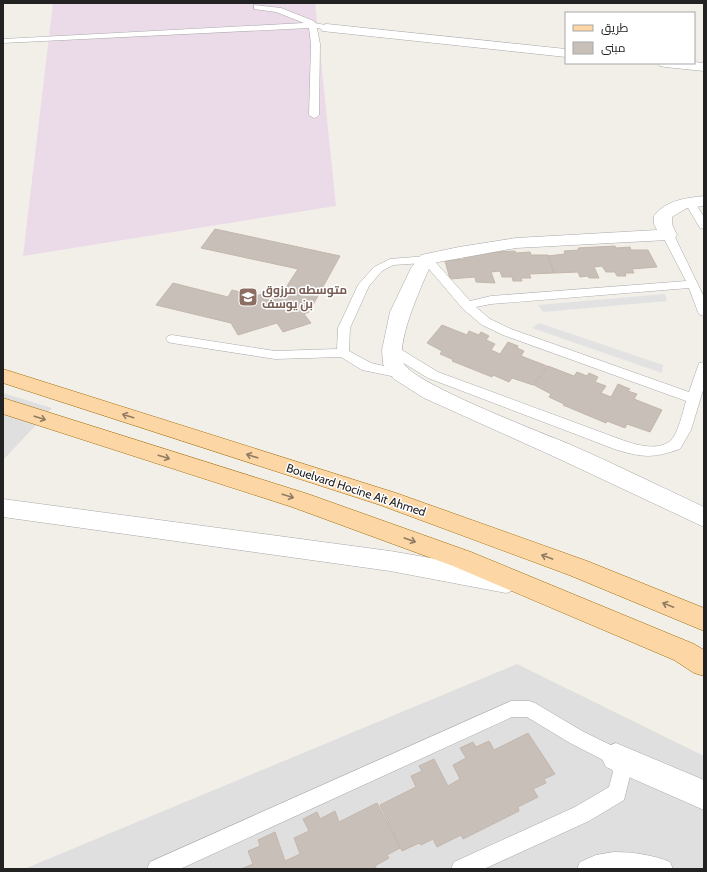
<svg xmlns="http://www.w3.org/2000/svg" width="707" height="872" font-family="Cabin,Cairo,sans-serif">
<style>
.residential{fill:#e0dfdf}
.industrial{fill:#ebdbe8}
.parking{fill:#e2e2e2}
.building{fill:#c7bfb8;stroke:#c4b6ab}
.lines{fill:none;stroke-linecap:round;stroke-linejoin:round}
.service-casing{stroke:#a9a9a9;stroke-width:1}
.minor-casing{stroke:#a9a9a9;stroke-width:1}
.tertiary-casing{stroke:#a9a9a9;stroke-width:1}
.primary-casing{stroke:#a06b00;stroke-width:1}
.service{fill:#fff;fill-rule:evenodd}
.minor{fill:#fff;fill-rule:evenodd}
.tertiary{fill:#fff;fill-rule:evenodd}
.primary{fill:#fcd6a4;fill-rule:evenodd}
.oneway{stroke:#8f7c63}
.labels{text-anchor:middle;stroke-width:3;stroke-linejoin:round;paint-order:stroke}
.education-label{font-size:12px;font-weight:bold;fill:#785e54;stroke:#fff;text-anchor:start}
.street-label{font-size:12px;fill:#222;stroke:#fff}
</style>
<rect width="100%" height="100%" fill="#f2efe9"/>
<!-- residential -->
<g class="residential">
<path d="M 3,393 L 52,408 L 3,460 Z"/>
<path d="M 517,664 L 704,756 L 704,869 L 24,869 Z"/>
</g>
<!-- industrial -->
<path class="industrial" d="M 53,3 L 315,3 L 336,206 L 23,256 Z"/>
<!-- parking -->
<g class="parking">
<path d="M 665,294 L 667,301 L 543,312 L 538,305 Z"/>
<path d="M 539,323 L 663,365 L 662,373 L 532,328 Z"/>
</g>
<!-- building -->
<g class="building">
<path d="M 215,229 L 340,256 L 309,312 L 304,314 L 311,323 L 283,332 L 277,323 L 238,335 L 231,323 L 156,305 L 173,283 L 228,297 L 232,290 L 244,293 L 246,298 L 285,289 L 298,269 L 201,248 Z"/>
<path d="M 615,246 L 616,248 L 630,247 L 631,250 L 648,250 L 657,267 L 632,269 L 634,273 L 625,273 L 626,276 L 617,276 L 615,272 L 606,272 L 602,266 L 594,267 L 599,278 L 589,278 L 588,276 L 580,277 L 578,272 L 554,273 L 547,256 L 565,254 L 564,251 L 579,250 L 578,248 Z"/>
<path d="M 515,251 L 516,253 L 530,252 L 531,255 L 548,255 L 554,273 L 529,274 L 531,278 L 521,278 L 522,281 L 513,281 L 512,277 L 502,277 L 500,271 L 491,272 L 495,283 L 476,282 L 475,277 L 450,279 L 445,261 L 464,259 L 463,256 L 478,255 L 478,253 Z"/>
<path d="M 442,325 L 467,335 L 469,331 L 479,335 L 481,332 L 489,336 L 486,340 L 495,344 L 491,350 L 500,354 L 508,342 L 518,346 L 517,348 L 524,351 L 521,356 L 547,366 L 533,385 L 512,378 L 509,382 L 493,375 L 492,377 L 452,361 L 454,360 L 440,354 L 442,351 L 427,343 Z"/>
<path d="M 548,366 L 574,376 L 577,372 L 587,376 L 589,373 L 598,377 L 595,382 L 606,386 L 601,393 L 611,397 L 618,384 L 630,389 L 628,391 L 637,394 L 634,399 L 662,410 L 650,432 L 627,424 L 625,428 L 607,421 L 606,423 L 563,405 L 564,404 L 549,397 L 551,394 L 534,385 Z"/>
<path d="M 528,733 L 555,774 L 544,779 L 546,783 L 533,789 L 538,797 L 518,807 L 519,811 L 463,839 L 461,835 L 437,847 L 433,839 L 421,845 L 419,843 L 402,851 L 380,805 L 416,787 L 411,776 L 422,771 L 419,766 L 434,759 L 448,786 L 460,779 L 453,765 L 466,758 L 460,748 L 473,742 L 476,747 L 489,741 L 494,750 Z"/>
<path d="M 377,803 L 400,848 L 387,855 L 389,858 L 375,866 L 377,869 L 241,869 L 253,864 L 248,851 L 260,846 L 258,840 L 275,832 L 285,861 L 300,854 L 294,838 L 309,831 L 303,819 L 317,812 L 320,819 L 335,811 L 339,822 Z"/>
</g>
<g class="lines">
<!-- service casing -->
<g class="service-casing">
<g id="service">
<path d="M 254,5 L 281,8 L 314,21 L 315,23 L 330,26 L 331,28 L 327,30 L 317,28 L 320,44 L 319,115 L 317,117 L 314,118 L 309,115 L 311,44 L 309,28 L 3,43 L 3,39 L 304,23 L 276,12 L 254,9 Z"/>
<path d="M 690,200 L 694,201 L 704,217 L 704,229 L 700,228 L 685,203 Z"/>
<path d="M 668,232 L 674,235 L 704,297 L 704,316 L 700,315 L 698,312 L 689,288 L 491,304 L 476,307 L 490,319 L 511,329 L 689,392 L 698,366 L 699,363 L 704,362 L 704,387 L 691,430 L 680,449 C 653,458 645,458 617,450 L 428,378 L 387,353 L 386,350 L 387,347 L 392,346 L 397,347 L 438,372 L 625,441 C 637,445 658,451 670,441 C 678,435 683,411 686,401 L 503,335 L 482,325 L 463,309 L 424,263 L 393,265 L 382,271 L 369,286 L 350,328 L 349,351 L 371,363 L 406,371 L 408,374 L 406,377 L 401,378 L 362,370 L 341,357 L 275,359 L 172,343 L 168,342 L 166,339 L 168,336 L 172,335 L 275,351 L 337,349 L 338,328 L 358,285 L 374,267 L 390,259 L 427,256 L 431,257 L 470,301 L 491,296 L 686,281 L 662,235 Z"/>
<path d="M 511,701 L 529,701 L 535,703 L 582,731 L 623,751 L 631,772 L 624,800 L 589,821 L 484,869 L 451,869 L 454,862 L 575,807 L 609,787 L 613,772 L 609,763 L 570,743 L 527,717 L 512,717 L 180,869 L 147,869 L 150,862 Z"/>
<path d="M 614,852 C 633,852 653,855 670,862 L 673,869 L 577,869 L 580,862 L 596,855 Z"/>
</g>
</g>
<!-- minor casing -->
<g class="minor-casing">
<g id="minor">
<path d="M 327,24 L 566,49 L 566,57 L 322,31 L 321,28 L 322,25 Z"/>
<path d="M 694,62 L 704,63 L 704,71 L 665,67 L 660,66 L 658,63 Z"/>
<path d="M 704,196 L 704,206 L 687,208 L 672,217 L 672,224 L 677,235 L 674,239 L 668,240 L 516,248 L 433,263 L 429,269 C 421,287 394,346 404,364 C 417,385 540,432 569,444 C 615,464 659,486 704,507 L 704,527 L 555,457 L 424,398 L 394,379 L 383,364 L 382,350 L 390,312 L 411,268 L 421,255 L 459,247 L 516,238 L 657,230 L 654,224 L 654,216 C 666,200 686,198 704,196 Z"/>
<path d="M 616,743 L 704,780 L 704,810 L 606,767 L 601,757 L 606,747 Z"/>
</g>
</g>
<!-- tertiary casing -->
<g class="tertiary-casing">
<path id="tertiary" d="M 3,499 L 390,551 L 506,571 L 515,574 L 519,582 L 515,590 L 506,593 L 390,571 L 3,517 Z"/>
</g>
<!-- primary casing -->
<g class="primary-casing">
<g id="primary">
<path d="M 3,369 L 396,493 L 587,561 L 704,608 L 704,631 L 569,575 L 380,505 L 3,383 Z"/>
<path d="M 3,398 L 308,494 L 471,552 L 694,644 L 704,650 L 704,676 L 694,673 L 674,660 L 453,566 L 292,507 L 3,414 Z"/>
</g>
</g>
<!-- service -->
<use href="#service" class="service"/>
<!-- minor -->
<use href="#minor" class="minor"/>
<!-- tertiary -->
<use href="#tertiary" class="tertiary"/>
<!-- primary -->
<use href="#primary" class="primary"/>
</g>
<!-- one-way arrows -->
<defs><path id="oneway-shaft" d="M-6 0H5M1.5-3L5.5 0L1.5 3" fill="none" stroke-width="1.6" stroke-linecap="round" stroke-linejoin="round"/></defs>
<g class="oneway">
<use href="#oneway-shaft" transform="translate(128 416) rotate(-162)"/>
<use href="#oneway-shaft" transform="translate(40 418) rotate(18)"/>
<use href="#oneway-shaft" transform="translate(252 456) rotate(-162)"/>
<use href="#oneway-shaft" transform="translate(164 457) rotate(18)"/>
<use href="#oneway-shaft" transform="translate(288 496) rotate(18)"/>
<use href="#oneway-shaft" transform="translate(410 540) rotate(20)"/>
<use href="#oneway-shaft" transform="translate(547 557) rotate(-160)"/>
<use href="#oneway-shaft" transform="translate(668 605) rotate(-158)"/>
</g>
<!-- icons -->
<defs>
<g id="school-square" transform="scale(1)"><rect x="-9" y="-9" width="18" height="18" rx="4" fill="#8d6e63" stroke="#fff"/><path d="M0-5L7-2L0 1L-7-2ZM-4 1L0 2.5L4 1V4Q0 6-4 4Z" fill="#fff"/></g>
</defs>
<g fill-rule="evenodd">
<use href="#school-square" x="248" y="297"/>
</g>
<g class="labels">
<!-- education labels -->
<g class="education-label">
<text x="262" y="294">متوسطه مرزوق<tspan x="262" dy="14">بن يوسف</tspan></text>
</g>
<!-- street labels -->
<g class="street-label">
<text transform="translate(356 490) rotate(18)" y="4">Bouelvard Hocine Ait Ahmed</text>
</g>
</g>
<!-- border -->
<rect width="707" height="872" fill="none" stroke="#222222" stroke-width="8"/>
<!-- legend -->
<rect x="565" y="12" width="130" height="52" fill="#ffffff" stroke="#a7a7a7"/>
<rect x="573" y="25" width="20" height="6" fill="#fcd6a4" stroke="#a7a7a7"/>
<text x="601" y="32" font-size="12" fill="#222222">طريق</text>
<rect x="573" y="42" width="20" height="12" fill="#c7bfb8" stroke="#a7a7a7"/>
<text x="601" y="52" font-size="12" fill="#222222">مبنى</text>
</svg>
